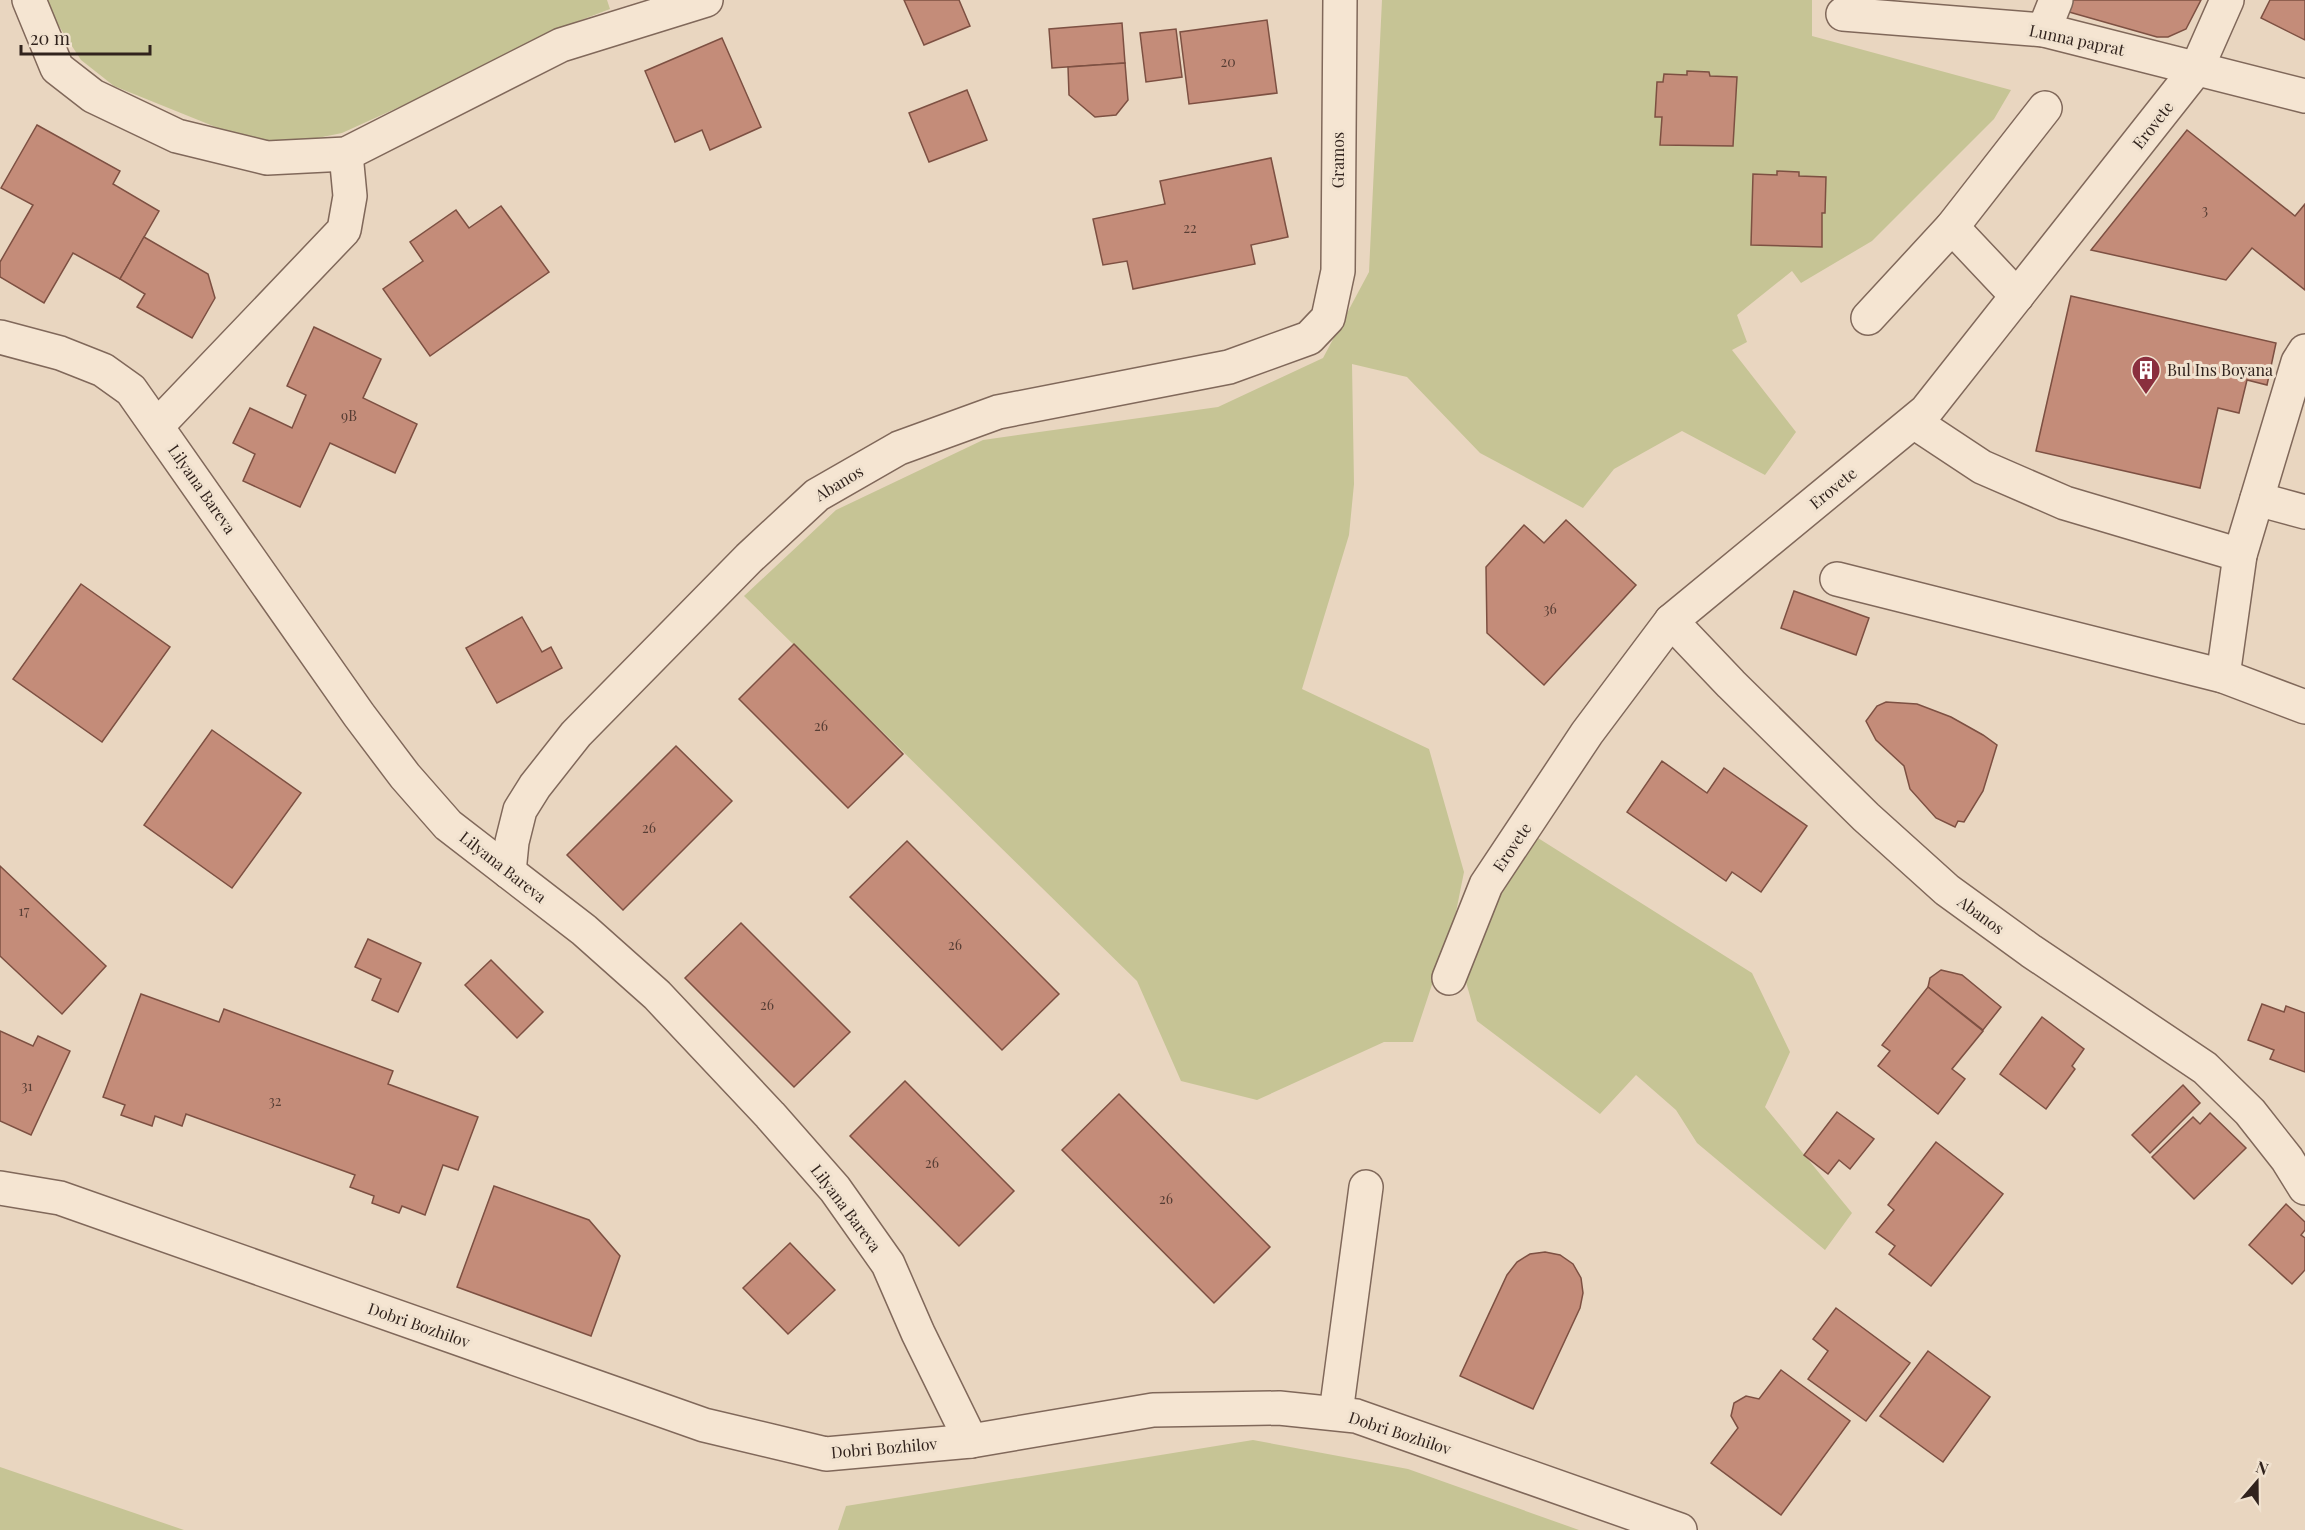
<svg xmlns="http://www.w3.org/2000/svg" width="2305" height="1530" font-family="'Playfair Display',serif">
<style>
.green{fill:#c6c495}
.building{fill:#c48c79;stroke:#7d5042;stroke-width:1.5}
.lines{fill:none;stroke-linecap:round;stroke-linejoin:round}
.minor-casing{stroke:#80685a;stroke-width:36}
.minor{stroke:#f5e5d2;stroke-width:33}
.labels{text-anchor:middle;stroke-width:6;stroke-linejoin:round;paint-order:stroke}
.number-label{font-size:14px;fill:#563d34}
.street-label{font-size:16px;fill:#31231d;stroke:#f1e2cf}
.poi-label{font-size:16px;fill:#31231d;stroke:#f1e2cf;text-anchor:start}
</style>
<rect width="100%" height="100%" fill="#e9d6c0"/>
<!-- green -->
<g class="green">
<path d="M 48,0 L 607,0 L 610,9 L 555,30 L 507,58 L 342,133 L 298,142 L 263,141 L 218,128 L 114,86 L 81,60 L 55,20 Z"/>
<path d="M 1382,0 L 1812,0 L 1812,36 L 2011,90 L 1994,119 L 1872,241 L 1801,283 L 1792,271 L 1737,315 L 1747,342 L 1732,350 L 1796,432 L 1765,475 L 1682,431 L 1614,469 L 1583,508 L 1480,453 L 1407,377 L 1352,364 L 1354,484 L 1349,535 L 1302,689 L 1429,749 L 1464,872 L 1456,912 L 1413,1042 L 1384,1042 L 1257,1100 L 1181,1081 L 1137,981 L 744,596 L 836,510 L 983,440 L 1218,407 L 1323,358 L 1369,272 Z"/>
<path d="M 1538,838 L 1752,973 L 1790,1052 L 1765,1107 L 1852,1213 L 1825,1250 L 1697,1143 L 1676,1110 L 1636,1075 L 1600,1114 L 1477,1021 L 1466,982 L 1500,892 Z"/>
<path d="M 1253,1440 L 1408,1469 L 1579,1530 L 838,1530 L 846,1506 Z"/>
<path d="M 0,1467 L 184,1530 L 0,1530 Z"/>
</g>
<!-- building -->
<g class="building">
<path d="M 904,0 L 959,0 L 970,26 L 924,45 Z"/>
<path d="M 2066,0 L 2201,0 L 2186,29 L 2168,37 L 2157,37 L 2062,10 Z"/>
<path d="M 2270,0 L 2305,0 L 2305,40 L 2261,18 Z"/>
<path d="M 1267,20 L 1277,93 L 1189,104 L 1180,32 Z"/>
<path d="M 1122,23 L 1125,63 L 1052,68 L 1049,29 Z"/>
<path d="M 1176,29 L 1182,77 L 1146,82 L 1140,33 Z"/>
<path d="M 722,38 L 761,127 L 710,150 L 702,130 L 675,142 L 645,71 Z"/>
<path d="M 1125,63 L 1128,100 L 1116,115 L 1095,117 L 1069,95 L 1068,67 Z"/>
<path d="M 1687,71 L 1709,72 L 1710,76 L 1737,77 L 1733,146 L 1660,145 L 1662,117 L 1655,117 L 1657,82 L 1663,82 L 1664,74 L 1687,75 Z"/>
<path d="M 967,90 L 987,140 L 929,162 L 909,113 Z"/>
<path d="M 37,125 L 120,171 L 113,184 L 159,211 L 120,279 L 73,253 L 44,303 L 0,277 L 0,262 L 33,205 L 1,188 Z"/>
<path d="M 2187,130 L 2295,216 L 2305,204 L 2305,290 L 2252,248 L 2226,280 L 2091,250 Z"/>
<path d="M 1271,158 L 1288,237 L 1251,245 L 1255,264 L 1133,289 L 1127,261 L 1103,265 L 1093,219 L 1165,204 L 1160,181 Z"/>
<path d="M 1777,171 L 1799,172 L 1799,176 L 1826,177 L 1825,213 L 1822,213 L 1822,247 L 1751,245 L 1753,174 L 1777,175 Z"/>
<path d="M 501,206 L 549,272 L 430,356 L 383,289 L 423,261 L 410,242 L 456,210 L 469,228 Z"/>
<path d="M 144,237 L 208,274 L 215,298 L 192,338 L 137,307 L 145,294 L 120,279 Z"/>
<path d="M 2071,296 L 2276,343 L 2267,385 L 2247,380 L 2239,413 L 2218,408 L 2200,488 L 2036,451 Z"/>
<path d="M 314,327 L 381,359 L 363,398 L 417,424 L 395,473 L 330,443 L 300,507 L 243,481 L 255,454 L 233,443 L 250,408 L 292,428 L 306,395 L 287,386 Z"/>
<path d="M 1566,520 L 1636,585 L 1544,685 L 1487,633 L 1486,567 L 1524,525 L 1544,543 Z"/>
<path d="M 81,584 L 170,647 L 102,742 L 13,679 Z"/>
<path d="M 1794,591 L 1869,618 L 1856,655 L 1781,628 Z"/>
<path d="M 522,617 L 542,652 L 551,647 L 562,668 L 497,703 L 466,648 Z"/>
<path d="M 794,644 L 903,754 L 848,808 L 739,699 Z"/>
<path d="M 1886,702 L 1917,704 L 1951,717 L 1983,735 L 1997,745 L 1983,791 L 1964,822 L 1958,821 L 1955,827 L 1936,818 L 1910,789 L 1904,766 L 1876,740 L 1866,721 L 1877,706 Z"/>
<path d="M 212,730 L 301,793 L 232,888 L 144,825 Z"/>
<path d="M 676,746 L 732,801 L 623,910 L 567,855 Z"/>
<path d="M 1662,761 L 1707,793 L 1724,768 L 1807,826 L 1761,892 L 1732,872 L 1726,881 L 1627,812 Z"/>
<path d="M 907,841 L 1059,994 L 1002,1050 L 850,897 Z"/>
<path d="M 0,866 L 106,966 L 62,1014 L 0,956 Z"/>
<path d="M 741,923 L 850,1032 L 794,1087 L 685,978 Z"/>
<path d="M 368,939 L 421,963 L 398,1012 L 372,1000 L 381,979 L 355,967 Z"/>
<path d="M 491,960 L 543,1012 L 517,1038 L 465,985 Z"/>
<path d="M 1941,970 L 1962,975 L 2001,1007 L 1983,1030 L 1928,987 L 1930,978 Z"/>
<path d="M 1928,987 L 1983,1031 L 1952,1069 L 1965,1079 L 1938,1114 L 1878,1066 L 1890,1051 L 1882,1045 Z"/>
<path d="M 141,994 L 219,1022 L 224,1009 L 393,1071 L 388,1084 L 478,1117 L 458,1170 L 443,1165 L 425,1215 L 402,1206 L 399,1213 L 372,1203 L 374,1196 L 350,1187 L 355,1175 L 186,1114 L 182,1126 L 155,1116 L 152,1126 L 121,1115 L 125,1105 L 103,1097 Z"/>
<path d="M 2262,1004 L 2284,1012 L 2286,1006 L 2305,1013 L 2305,1072 L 2270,1059 L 2274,1050 L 2248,1040 Z"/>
<path d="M 2042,1017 L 2084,1049 L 2072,1066 L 2075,1069 L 2046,1109 L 2000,1074 Z"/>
<path d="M 0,1031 L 33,1046 L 38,1036 L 70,1051 L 31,1135 L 0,1121 Z"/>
<path d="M 905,1081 L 1014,1191 L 959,1246 L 850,1136 Z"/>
<path d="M 2183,1085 L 2200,1103 L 2150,1153 L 2132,1135 Z"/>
<path d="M 1119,1094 L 1270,1247 L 1214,1303 L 1062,1150 Z"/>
<path d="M 1837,1112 L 1874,1139 L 1850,1169 L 1839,1160 L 1828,1174 L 1804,1155 Z"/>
<path d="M 2210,1113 L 2246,1148 L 2194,1199 L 2152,1157 L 2193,1117 L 2200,1124 Z"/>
<path d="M 1936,1142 L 2003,1194 L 1931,1286 L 1889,1254 L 1895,1246 L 1876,1232 L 1894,1210 L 1888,1205 Z"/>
<path d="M 494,1186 L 589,1220 L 620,1256 L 591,1336 L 457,1287 Z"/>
<path d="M 2286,1204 L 2305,1222 L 2305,1230 L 2301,1235 L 2305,1238 L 2305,1270 L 2292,1284 L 2249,1245 Z"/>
<path d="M 790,1243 L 835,1290 L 788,1334 L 743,1288 Z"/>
<path d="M 1545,1252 L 1560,1255 L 1573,1264 L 1581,1278 L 1583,1293 L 1580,1308 L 1533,1409 L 1460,1376 L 1507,1275 L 1517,1262 L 1530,1254 Z"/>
<path d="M 1836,1308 L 1910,1363 L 1866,1421 L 1808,1379 L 1828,1351 L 1813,1339 Z"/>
<path d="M 1928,1351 L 1990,1397 L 1943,1462 L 1880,1416 Z"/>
<path d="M 1781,1370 L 1850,1421 L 1781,1515 L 1711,1463 L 1738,1428 L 1731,1416 L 1734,1403 L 1746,1396 L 1759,1399 Z"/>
</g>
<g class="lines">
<!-- minor casing -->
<g class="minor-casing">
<g id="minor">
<path d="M 29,0 L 57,68 L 93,96 L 177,136 L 267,158 L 346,154 L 561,45 L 706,0"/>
<path d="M 1843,14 L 2044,30 L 2305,96"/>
<path d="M 2044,30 L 2056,0"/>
<path d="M 1952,227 L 2017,296"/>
<path d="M 1868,318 L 1952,227 L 2045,108"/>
<path d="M 0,337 L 60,353 L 103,370 L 131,390 L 359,715 L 405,776 L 448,825 L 584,930 L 657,995 L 770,1115 L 835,1189 L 888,1264 L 918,1333 L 971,1441"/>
<path d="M 1914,422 L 1982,467 L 2065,503 L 2240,555"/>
<path d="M 157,426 L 344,230 L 350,196 L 346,154"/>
<path d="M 2257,499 L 2305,512"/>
<path d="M 1837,579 L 2223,676 L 2305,707"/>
<path d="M 1671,621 L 1731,684 L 1866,817 L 1947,890 L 2031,951 L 2205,1068 L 2250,1112 L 2287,1159 L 2305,1188"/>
<path d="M 2223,676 L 2240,555 L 2298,362 L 2305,351"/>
<path d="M 509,872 L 512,842 L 520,810 L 535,786 L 576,734 L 749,558 L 817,495 L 899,448 L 998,412 L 1229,367 L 1309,338 L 1328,318 L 1338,271 L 1340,0"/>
<path d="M 1449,978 L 1486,885 L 1587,733 L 1671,621 L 1926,411 L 2197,68 L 2227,0"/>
<path d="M 0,1188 L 60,1198 L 704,1425 L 826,1454 L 971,1441 L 1153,1410 L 1279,1408 L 1356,1416 L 1680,1530"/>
<path d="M 1336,1413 L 1366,1187"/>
</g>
</g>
<!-- minor -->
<use href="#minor" class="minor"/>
</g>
<!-- icons -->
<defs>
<g id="building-pin" transform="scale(1.5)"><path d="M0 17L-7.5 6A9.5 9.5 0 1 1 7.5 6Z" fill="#8a2f3e" stroke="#f1e2cf"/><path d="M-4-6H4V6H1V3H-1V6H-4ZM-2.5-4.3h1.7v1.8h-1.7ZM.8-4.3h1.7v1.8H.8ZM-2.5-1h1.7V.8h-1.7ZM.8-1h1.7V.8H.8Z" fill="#fff"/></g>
</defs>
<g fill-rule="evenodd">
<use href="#building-pin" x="2146" y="370"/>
</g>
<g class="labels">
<!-- number labels -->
<g class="number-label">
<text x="1228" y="67">20</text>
<text x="2205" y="215">3</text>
<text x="1190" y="233">22</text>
<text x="349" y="421">9В</text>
<text x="1550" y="614">36</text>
<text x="821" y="731">26</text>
<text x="649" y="833">26</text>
<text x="24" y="916">17</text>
<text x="955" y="950">26</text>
<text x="767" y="1010">26</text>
<text x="27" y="1091">31</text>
<text x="275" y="1106">32</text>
<text x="932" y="1168">26</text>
<text x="1166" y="1204">26</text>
</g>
<!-- street labels -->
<g class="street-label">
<text transform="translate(2077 40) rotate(12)" y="6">Lunna paprat</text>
<text transform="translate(2153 125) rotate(-52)" y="6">Erovete</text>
<text transform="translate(1338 160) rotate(-90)" y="6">Gramos</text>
<text transform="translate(839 483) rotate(-31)" y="6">Abanos</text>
<text transform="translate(1833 488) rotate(-39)" y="6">Erovete</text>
<text transform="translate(202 489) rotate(55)" y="6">Lilyana Bareva</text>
<text transform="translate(1512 847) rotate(-56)" y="6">Erovete</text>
<text transform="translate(503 867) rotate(38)" y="6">Lilyana Bareva</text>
<text transform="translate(1981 915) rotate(36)" y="6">Abanos</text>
<text transform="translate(846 1208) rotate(53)" y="6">Lilyana Bareva</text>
<text transform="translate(419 1325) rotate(19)" y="6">Dobri Bozhilov</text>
<text transform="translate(1400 1433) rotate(18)" y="6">Dobri Bozhilov</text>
<text transform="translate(884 1448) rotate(-5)" y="6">Dobri Bozhilov</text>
</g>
<!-- poi labels -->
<g class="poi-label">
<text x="2167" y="376">Bul Ins Boyana</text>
</g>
</g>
<!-- north arrow -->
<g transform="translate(2257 1482) rotate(20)" stroke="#f1e2cf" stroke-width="4.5" paint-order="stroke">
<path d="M0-4.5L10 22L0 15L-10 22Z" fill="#31231d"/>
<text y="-9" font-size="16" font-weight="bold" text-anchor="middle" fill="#31231d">N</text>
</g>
<!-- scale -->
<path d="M21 45v9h129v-9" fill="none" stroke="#31231d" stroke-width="3"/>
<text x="30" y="45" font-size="18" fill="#31231d" stroke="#f1e2cf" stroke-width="4.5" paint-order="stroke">20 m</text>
</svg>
